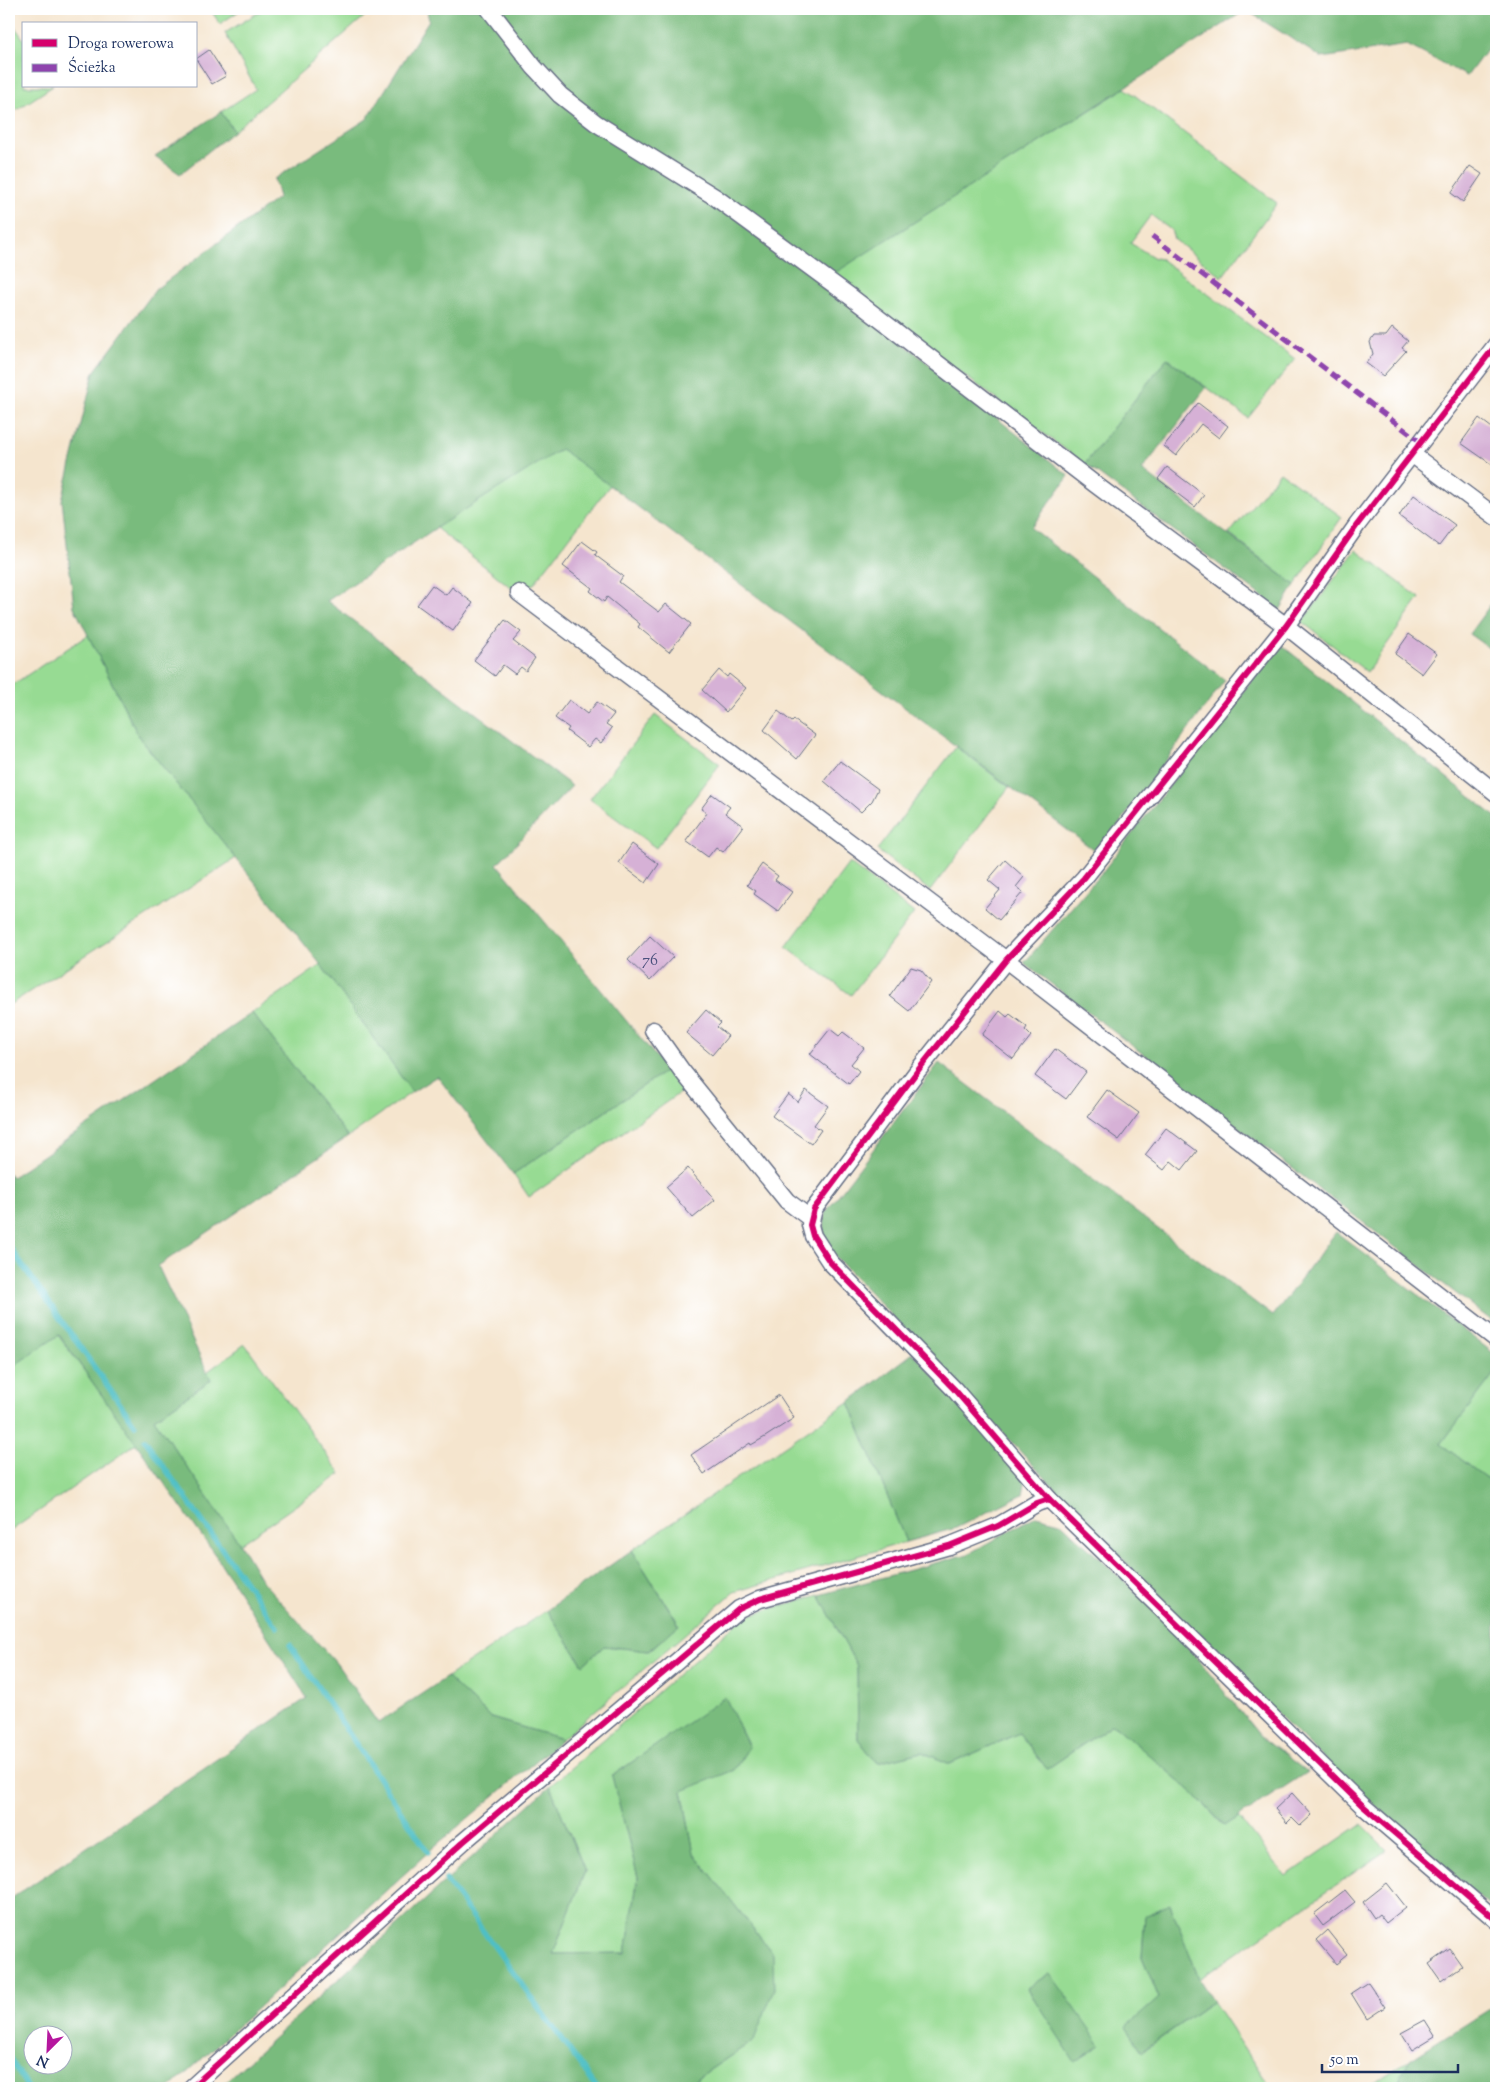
<svg xmlns="http://www.w3.org/2000/svg" width="1505" height="2097" font-family="'Sorts Mill Goudy',serif">
<style>
.green{fill:#97db93;stroke:#598578;fill-rule:evenodd}
.forest{fill:#79bb7d;stroke:#4a756e;fill-rule:evenodd}
.lines{fill:none;stroke-linecap:round;stroke-linejoin:round}
.stream{stroke:#50bfc5;stroke-width:5.5}
.building{fill:#d6b1d6}
.minor-casing{stroke:#676f85;stroke-width:19}
.minor{stroke:#fff;stroke-width:16}
.quiet{stroke:#8e44ad;stroke-width:5;stroke-dasharray:10 5;stroke-linecap:butt}
.cycleway-casing{stroke:#fff;stroke-width:9}
.cycleway{stroke:#d6006c;stroke-width:6}
.labels{text-anchor:middle;stroke-width:4;stroke-linejoin:round;paint-order:stroke}
.number-label{font-size:16px;fill:#4a507c}
</style>
<rect width="100%" height="100%" fill="#fff"/>
<filter id="ink" filterUnits="userSpaceOnUse"><feTurbulence type="fractalNoise" baseFrequency=".02" numOctaves="2"/><feDisplacementMap in="SourceGraphic" scale="10" xChannelSelector="R" yChannelSelector="G"/><feConvolveMatrix kernelMatrix="1 2 1 2 8 2 1 2 1" color-interpolation-filters="sRGB"/></filter>
<filter id="wash" filterUnits="userSpaceOnUse"><feTurbulence type="fractalNoise" baseFrequency=".0096" numOctaves="4" result="noise"/><feDisplacementMap in="SourceGraphic" scale="20" xChannelSelector="R" yChannelSelector="G"/><feGaussianBlur stdDeviation="1.12" result="paint"/><feColorMatrix in="noise" values="0 0 0 0 0 0 0 0 0 0 0 0 0 0 0 0 0 1.4 0 .05"/><feComposite in="paint" operator="in"/></filter>
<g filter="url(#wash)">
<rect width="100%" height="100%" fill="#f5e5ce"/>
<!-- green -->
<g class="green">
<path d="M 210,9 L 242,9 L 220,24 Z"/>
<path d="M 264,9 L 373,9 L 234,131 L 221,112 L 256,89 L 225,33 Z"/>
<path d="M 9,18 L 24,40 L 24,86 L 53,86 L 9,115 Z"/>
<path d="M 1125,88 L 1277,203 L 1222,277 L 1174,239 L 1171,230 L 1151,215 L 1130,243 L 1155,258 L 1161,259 L 1295,359 L 1248,418 L 1167,358 L 1085,464 L 829,276 Z"/>
<path d="M 561,448 L 610,485 L 532,586 L 513,589 L 436,528 Z"/>
<path d="M 1280,472 L 1342,517 L 1295,585 L 1229,534 Z"/>
<path d="M 1356,550 L 1420,598 L 1367,672 L 1302,622 Z"/>
<path d="M 88,635 L 139,737 L 236,858 L 9,1005 L 9,687 Z"/>
<path d="M 655,715 L 720,764 L 656,848 L 590,799 Z"/>
<path d="M 956,747 L 1009,787 L 930,891 L 877,850 Z"/>
<path d="M 849,863 L 914,913 L 851,995 L 786,947 Z"/>
<path d="M 321,965 L 412,1092 L 348,1137 L 252,1013 Z"/>
<path d="M 667,1070 L 684,1090 L 529,1197 L 513,1174 Z"/>
<path d="M 58,1335 L 137,1443 L 9,1532 L 9,1369 Z"/>
<path d="M 245,1344 L 341,1474 L 240,1544 L 154,1419 L 211,1380 L 207,1372 Z"/>
<path d="M 1496,1371 L 1496,1486 L 1441,1444 Z"/>
<path d="M 849,1402 L 906,1542 L 734,1592 L 562,1739 L 491,1718 L 447,1677 L 547,1610 L 583,1665 L 604,1646 L 649,1651 L 679,1624 L 632,1550 Z"/>
<path d="M 819,1595 L 857,1666 L 858,1739 L 877,1763 L 922,1752 L 950,1764 L 1019,1733 L 1047,1769 L 1113,1724 L 1193,1793 L 1224,1826 L 1239,1817 L 1286,1876 L 1361,1824 L 1387,1850 L 1199,1979 L 1170,1905 L 1145,1916 L 1142,1957 L 1159,1998 L 1143,2051 L 1213,2001 L 1271,2088 L 683,2088 L 754,2040 L 773,1954 L 694,1853 L 682,1790 L 734,1770 L 749,1746 L 725,1698 L 612,1776 L 638,1877 L 626,1953 L 553,1954 L 585,1871 L 550,1786 L 745,1616 ZM 1050,1973 L 1076,2062 L 1027,1988 Z"/>
<path d="M 1410,2060 L 1394,2088 L 1364,2088 Z"/>
</g>
<!-- forest -->
<g class="forest">
<path d="M 424,9 L 1496,9 L 1496,37 L 1467,76 L 1407,45 L 1322,58 L 1246,10 L 824,280 L 1069,476 L 1031,528 L 1225,680 L 1098,853 L 561,449 L 436,528 L 327,601 L 572,786 L 497,864 L 667,1070 L 513,1174 L 437,1076 L 412,1092 L 321,965 L 139,737 L 74,607 L 62,500 L 94,372 L 156,289 L 279,197 L 274,179 L 367,119 L 429,20 L 427,11 Z"/>
<path d="M 221,112 L 234,131 L 180,174 L 155,156 Z"/>
<path d="M 1167,358 L 1206,388 L 1142,470 L 1295,585 L 1280,610 L 1085,464 Z"/>
<path d="M 1496,597 L 1496,653 L 1469,634 Z"/>
<path d="M 1280,644 L 1496,817 L 1496,1324 L 1024,963 L 1103,871 Z"/>
<path d="M 252,1013 L 348,1137 L 158,1266 L 211,1380 L 154,1419 L 240,1544 L 262,1581 L 336,1663 L 378,1723 L 447,1677 L 491,1718 L 562,1739 L 435,1846 L 170,2088 L 9,2088 L 9,1900 L 307,1698 L 218,1559 L 59,1335 L 9,1369 L 9,1173 L 12,1177 ZM 32,2034 L 62,2034 L 62,2064 L 32,2064 Z"/>
<path d="M 939,1063 L 1273,1316 L 1336,1232 L 1496,1355 L 1496,1371 L 1441,1444 L 1496,1486 L 1496,1911 C 1382,1815 1272,1713 1167,1605 C 1053,1488 942,1367 828,1249 L 824,1231 L 825,1213 Z"/>
<path d="M 913,1353 L 1026,1478 L 1023,1494 L 956,1528 L 906,1542 L 849,1402 Z"/>
<path d="M 1036,1516 L 1060,1522 L 1143,1599 L 1192,1652 L 1260,1736 L 1307,1772 L 1225,1826 L 1193,1793 L 1113,1724 L 1047,1769 L 1019,1733 L 950,1764 L 922,1752 L 877,1763 L 858,1739 L 857,1666 L 819,1595 L 968,1554 Z"/>
<path d="M 632,1550 L 679,1625 L 648,1651 L 604,1646 L 583,1665 L 547,1610 Z"/>
<path d="M 725,1697 L 749,1747 L 734,1770 L 682,1791 L 694,1853 L 773,1954 L 774,1989 L 754,2040 L 683,2088 L 219,2088 L 550,1786 L 585,1871 L 553,1954 L 626,1953 L 638,1877 L 612,1776 Z"/>
<path d="M 1170,1904 L 1199,1979 L 1213,2001 L 1142,2051 L 1126,2027 L 1159,1998 L 1142,1957 L 1145,1916 Z"/>
<path d="M 1050,1973 L 1101,2045 L 1075,2062 L 1027,1988 Z"/>
<path d="M 1496,2005 L 1496,2088 L 1394,2088 L 1410,2060 Z"/>
</g>
<g class="lines">
<!-- stream -->
<g class="stream">
<path d="M 9,1246 L 135,1425"/>
<path d="M 145,1440 L 277,1627"/>
<path d="M 290,1645 L 428,1852"/>
<path d="M 446,1880 L 597,2088"/>
<path d="M 9,2057 L 28,2088"/>
</g>
</g>
<g id="blocks">
<!-- building -->
<g class="building">
<path d="M 209,50 L 226,76 L 212,84 L 196,59 Z"/>
<path d="M 1470,166 L 1482,174 L 1463,202 L 1451,193 Z"/>
<path d="M 1392,328 L 1408,341 L 1402,348 L 1406,351 L 1383,376 L 1366,363 L 1373,354 L 1370,342 L 1374,336 L 1386,336 Z"/>
<path d="M 1198,403 L 1228,426 L 1219,438 L 1201,424 L 1176,456 L 1164,446 Z"/>
<path d="M 1479,418 L 1496,431 L 1496,456 L 1491,464 L 1461,443 Z"/>
<path d="M 1167,467 L 1204,495 L 1195,507 L 1158,479 Z"/>
<path d="M 1414,495 L 1455,525 L 1439,546 L 1399,516 Z"/>
<path d="M 582,541 L 597,552 L 595,555 L 623,576 L 619,582 L 659,612 L 666,604 L 691,624 L 669,652 L 638,627 L 640,624 L 607,597 L 604,602 L 590,591 L 592,588 L 563,566 Z"/>
<path d="M 432,585 L 446,595 L 452,587 L 473,603 L 453,631 L 417,605 Z"/>
<path d="M 505,620 L 521,632 L 513,641 L 535,658 L 526,671 L 521,667 L 515,674 L 503,665 L 495,676 L 474,660 Z"/>
<path d="M 1409,634 L 1437,654 L 1422,674 L 1395,654 Z"/>
<path d="M 719,670 L 727,677 L 729,674 L 746,688 L 726,712 L 702,690 Z"/>
<path d="M 569,700 L 587,714 L 597,702 L 614,714 L 606,724 L 612,728 L 601,743 L 595,739 L 588,747 L 567,731 L 569,728 L 555,718 Z"/>
<path d="M 778,711 L 792,722 L 794,720 L 815,735 L 797,759 L 764,730 Z"/>
<path d="M 840,761 L 878,789 L 872,801 L 861,812 L 824,781 Z"/>
<path d="M 712,794 L 730,807 L 725,813 L 743,826 L 723,852 L 716,847 L 708,857 L 686,841 L 707,813 L 701,809 Z"/>
<path d="M 632,844 L 659,864 L 646,883 L 619,863 Z"/>
<path d="M 1005,860 L 1024,877 L 1016,887 L 1023,892 L 999,920 L 985,908 L 1000,890 L 988,880 Z"/>
<path d="M 762,864 L 778,876 L 775,880 L 792,892 L 778,911 L 754,894 L 756,891 L 747,885 Z"/>
<path d="M 650,936 L 673,957 L 650,981 L 628,960 Z"/>
<path d="M 911,967 L 921,970 L 931,982 L 909,1011 L 890,996 Z"/>
<path d="M 706,1010 L 721,1023 L 717,1027 L 728,1036 L 712,1055 L 686,1033 Z"/>
<path d="M 1000,1011 L 1007,1017 L 1010,1014 L 1027,1027 L 1025,1030 L 1031,1036 L 1013,1059 L 982,1035 Z"/>
<path d="M 830,1029 L 839,1036 L 843,1032 L 864,1048 L 851,1064 L 859,1071 L 849,1084 L 810,1054 Z"/>
<path d="M 1055,1049 L 1086,1072 L 1066,1099 L 1035,1076 Z"/>
<path d="M 806,1090 L 828,1106 L 814,1125 L 821,1130 L 811,1144 L 772,1116 L 788,1094 L 798,1102 Z"/>
<path d="M 1107,1090 L 1139,1113 L 1119,1140 L 1087,1117 Z"/>
<path d="M 1166,1128 L 1197,1151 L 1182,1170 L 1171,1161 L 1164,1170 L 1145,1155 Z"/>
<path d="M 688,1168 L 715,1200 L 693,1218 L 666,1187 Z"/>
<path d="M 779,1395 L 794,1418 L 765,1437 L 751,1445 L 750,1443 L 704,1474 L 691,1455 Z"/>
<path d="M 1292,1793 L 1312,1815 L 1300,1826 L 1292,1818 L 1287,1823 L 1275,1809 Z"/>
<path d="M 1387,1883 L 1406,1907 L 1386,1923 L 1379,1914 L 1374,1918 L 1363,1902 Z"/>
<path d="M 1345,1890 L 1355,1902 L 1323,1926 L 1314,1914 Z"/>
<path d="M 1327,1930 L 1347,1955 L 1336,1964 L 1316,1940 Z"/>
<path d="M 1450,1949 L 1462,1966 L 1441,1981 L 1429,1964 Z"/>
<path d="M 1368,1982 L 1385,2007 L 1367,2019 L 1351,1993 Z"/>
<path d="M 1425,2020 L 1435,2036 L 1412,2050 L 1401,2033 Z"/>
</g>
</g>
</g>
<g filter="url(#ink)">
<use href="#blocks" fill-opacity="0" stroke="#676f85" stroke-width="1"/>
<g class="lines">
<!-- minor casing -->
<g class="minor-casing">
<g id="minor">
<path d="M 489,9 L 534,67 L 560,95 L 596,123 L 715,197 L 851,297 L 1096,485 L 1286,626 L 1496,793"/>
<path d="M 1413,455 L 1496,517"/>
<path d="M 519,593 L 1006,960 L 1496,1339"/>
<path d="M 653,1030 L 682,1071 L 787,1201 L 811,1219"/>
<path d="M 1049,1499 L 954,1389 L 830,1262 L 813,1236 L 810,1225 L 814,1209 L 919,1069 L 1006,960 L 1084,878 L 1286,626 L 1357,525 L 1496,345"/>
<path d="M 191,2088 L 463,1842 L 739,1609 L 760,1599 L 949,1546 L 998,1526 L 1037,1503 L 1049,1499 L 1363,1806 L 1496,1920"/>
</g>
</g>
<!-- minor -->
<use href="#minor" class="minor"/>
<!-- quiet -->
<path class="quiet" d="M 1152,236 L 1422,443"/>
<!-- cycleway casing -->
<g class="cycleway-casing">
<g id="cycleway">
<path d="M 1049,1499 L 954,1389 L 830,1262 L 813,1236 L 810,1225 L 814,1209 L 919,1069 L 1006,960 L 1084,878 L 1286,626 L 1357,525 L 1496,345"/>
<path d="M 191,2088 L 463,1842 L 739,1609 L 760,1599 L 949,1546 L 998,1526 L 1037,1503 L 1049,1499 L 1363,1806 L 1496,1920"/>
</g>
</g>
<!-- cycleway -->
<use href="#cycleway" class="cycleway"/>
</g>
</g>
<g class="labels">
<!-- number labels -->
<g class="number-label">
<text x="650" y="965">76</text>
</g>
</g>
<!-- margin -->
<rect width="1505" height="2097" fill="none" stroke="#fff" stroke-width="30"/>
<!-- legend -->
<rect x="22" y="22" width="175" height="65" fill="#ffffff" stroke="#a4acbf"/>
<rect x="32" y="39" width="25" height="8" fill="#d6006c" stroke="#a4acbf"/>
<text x="68" y="48" font-size="15" fill="#1b2f5e">Droga rowerowa</text>
<rect x="32" y="64" width="25" height="8" fill="#8e44ad" stroke="#a4acbf"/>
<text x="68" y="72" font-size="15" fill="#1b2f5e">Ścieżka</text>
<!-- north arrow -->
<g transform="translate(48 2050) rotate(204)"><circle r="24" fill="#ffffff" stroke="#a4acbf"/>
<path d="M0-4L9 19L0 12L-9 19Z" fill="#b5179e"/>
<text y="-8" font-size="14" font-weight="bold" text-anchor="middle" fill="#1b2f5e">N</text>
</g>
<!-- scale -->
<path d="M1322 2064v8h136v-8" fill="none" stroke="#1b2f5e" stroke-width="2.5"/>
<text x="1330" y="2064" font-size="15" fill="#1b2f5e" stroke="#ffffff" stroke-width="4" paint-order="stroke">50 m</text>
</svg>
